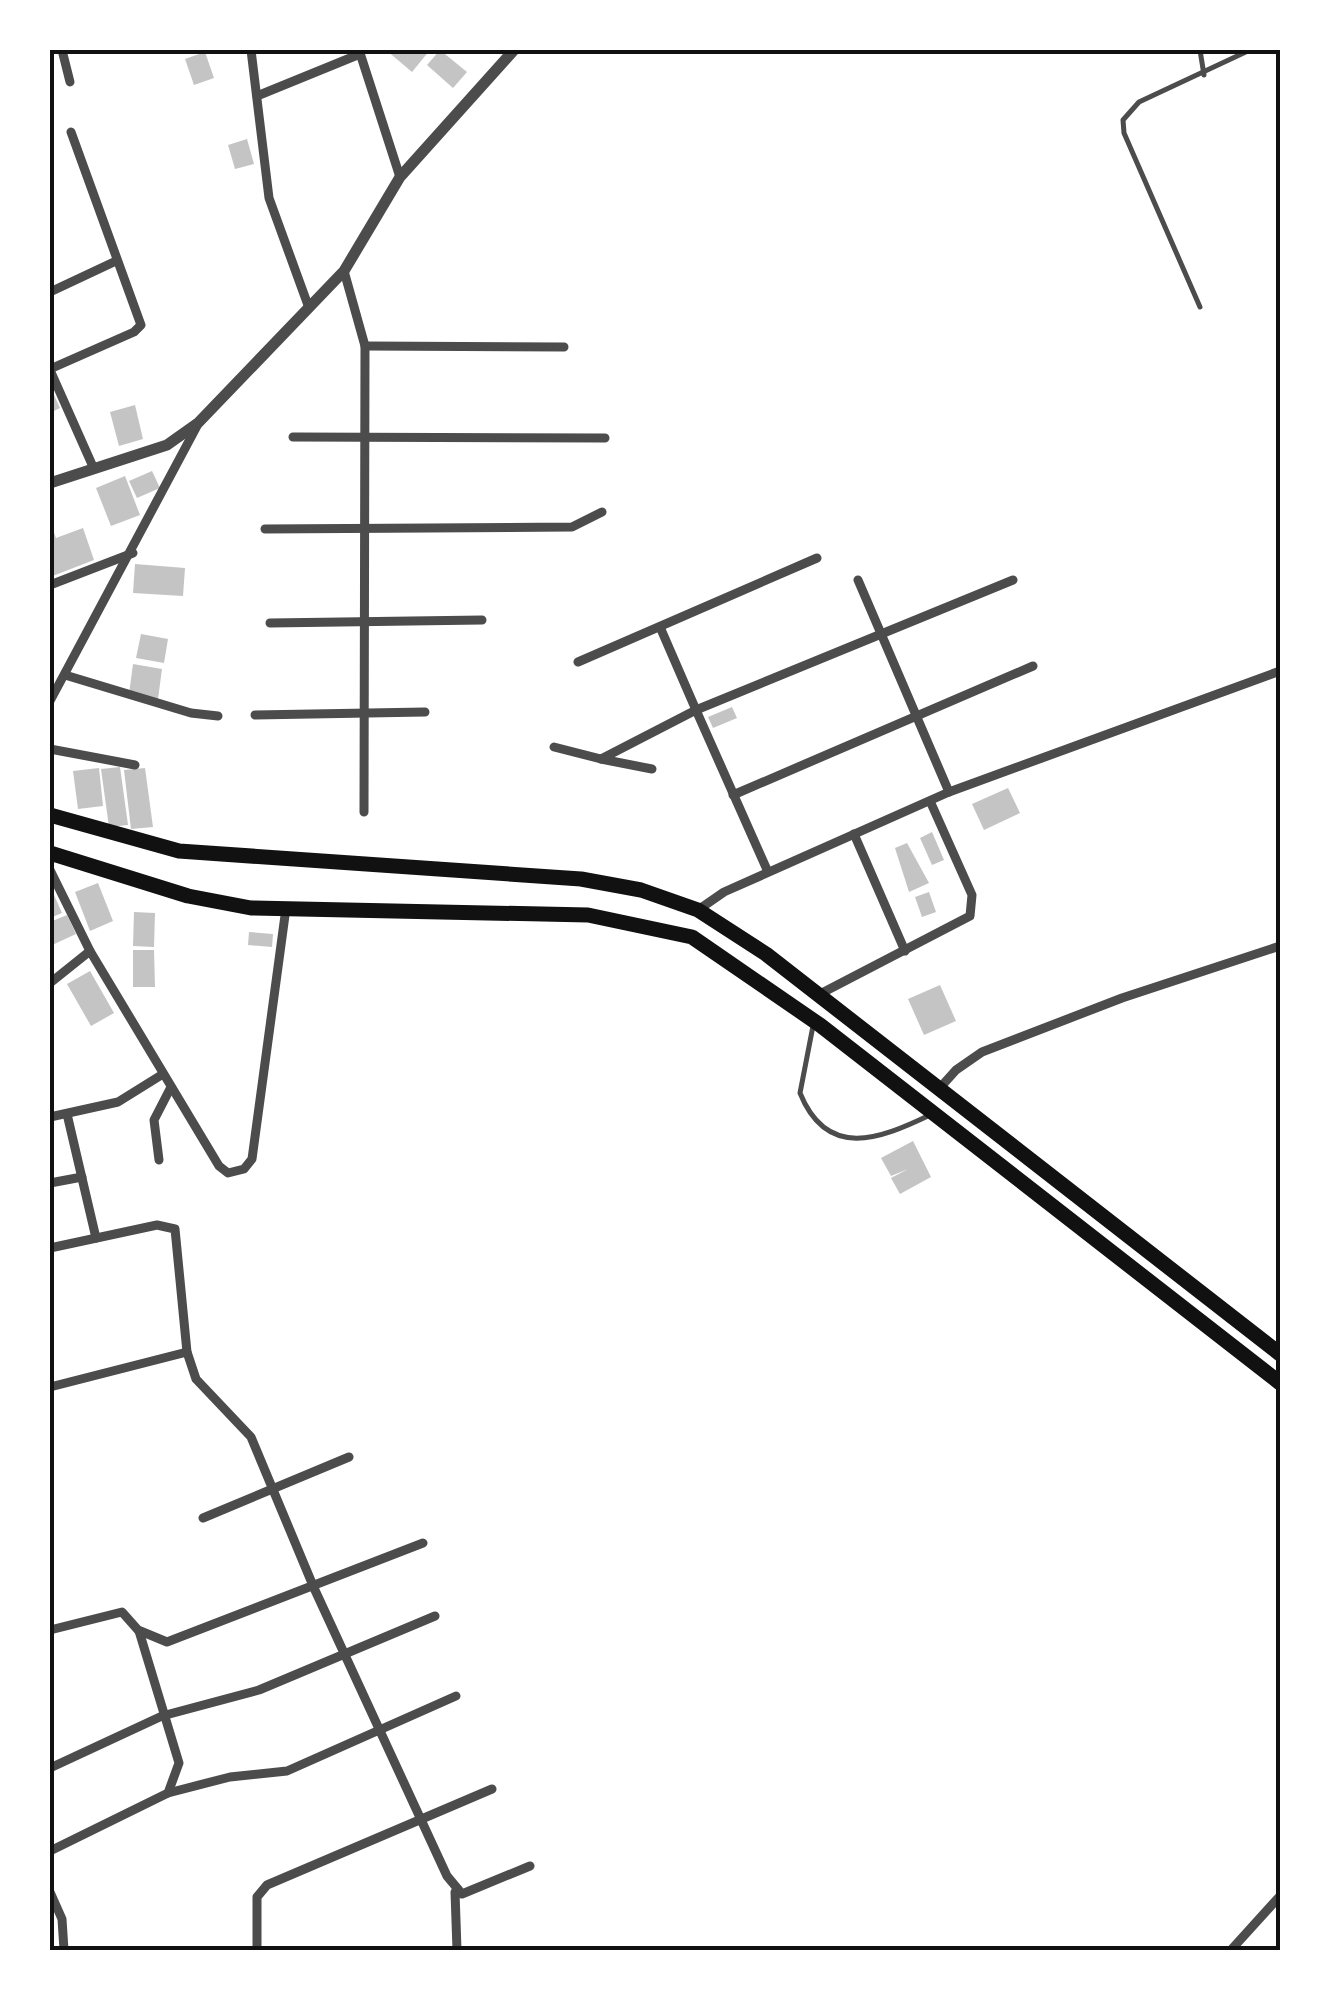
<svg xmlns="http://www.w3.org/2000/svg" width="1330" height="2000" font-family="'Sofia Sans Condensed',sans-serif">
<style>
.building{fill:#c4c4c4}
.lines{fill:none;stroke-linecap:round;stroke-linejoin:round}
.service{stroke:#4c4c4c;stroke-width:5}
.minor{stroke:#4c4c4c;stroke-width:9}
.tertiary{stroke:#4c4c4c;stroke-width:11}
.primary{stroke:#111;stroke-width:15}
.neatline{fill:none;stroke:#111;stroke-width:4}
</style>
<rect width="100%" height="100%" fill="#fff"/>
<!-- building -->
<g class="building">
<path d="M 386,50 L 430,50 L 412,72 Z"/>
<path d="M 440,50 L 467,72 L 453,88 L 427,65 Z"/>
<path d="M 205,52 L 214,78 L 194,85 L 185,59 Z"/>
<path d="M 247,139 L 254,164 L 235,169 L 228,145 Z"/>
<path d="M 50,386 L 60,408 L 50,413 Z"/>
<path d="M 135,405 L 143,439 L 119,446 L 110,412 Z"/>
<path d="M 152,471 L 160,488 L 137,498 L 129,481 Z"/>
<path d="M 125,476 L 140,515 L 111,526 L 96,488 Z"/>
<path d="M 50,522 L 56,538 L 83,528 L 94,560 L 50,577 Z"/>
<path d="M 135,564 L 185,568 L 183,596 L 133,593 Z"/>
<path d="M 141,634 L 168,639 L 164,663 L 136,658 Z"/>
<path d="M 133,664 L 162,669 L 158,699 L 129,694 Z"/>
<path d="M 732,707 L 737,718 L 713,728 L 708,717 Z"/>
<path d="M 120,767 L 128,825 L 109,827 L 101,769 Z"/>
<path d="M 99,768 L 103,806 L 78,809 L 73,771 Z"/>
<path d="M 145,768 L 153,827 L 131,829 L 124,770 Z"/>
<path d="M 1008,788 L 1020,813 L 984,830 L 972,804 Z"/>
<path d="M 932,832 L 944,860 L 932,865 L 920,838 Z"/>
<path d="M 907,843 L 929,883 L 909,892 L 895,848 Z"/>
<path d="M 98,883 L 113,921 L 90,931 L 75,892 Z"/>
<path d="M 50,886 L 62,913 L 50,918 Z"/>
<path d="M 929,892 L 936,912 L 922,917 L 915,897 Z"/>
<path d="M 134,912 L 155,913 L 154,947 L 133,946 Z"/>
<path d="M 67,915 L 76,934 L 50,946 L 50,922 Z"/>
<path d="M 249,932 L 273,934 L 272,947 L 248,945 Z"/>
<path d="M 133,950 L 154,950 L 155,987 L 133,987 Z"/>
<path d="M 90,971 L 114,1013 L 91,1026 L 67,984 Z"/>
<path d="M 940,985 L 956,1021 L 924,1035 L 908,999 Z"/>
<path d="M 913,1141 L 931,1177 L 900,1194 L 891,1178 L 908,1169 L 891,1176 L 881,1158 Z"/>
</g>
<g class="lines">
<!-- service -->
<g class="service">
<path d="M 1200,50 L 1204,75"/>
<path d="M 1200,307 L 1124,133 L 1123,120 L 1139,102 L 1250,50"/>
<path d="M 813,1026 L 800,1093 C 827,1160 880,1139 930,1115"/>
</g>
<!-- minor -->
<g class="minor">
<path d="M 62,50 L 70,82"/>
<path d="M 251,50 L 269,198 L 309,308"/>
<path d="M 359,50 L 400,177"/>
<path d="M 257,96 L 360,54"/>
<path d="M 344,271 L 365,346 L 364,812"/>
<path d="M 50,292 L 116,261"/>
<path d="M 365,346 L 564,347"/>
<path d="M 50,369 L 134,332 L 141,325 L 71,132"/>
<path d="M 50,370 L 94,469"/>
<path d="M 293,437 L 605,438"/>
<path d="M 265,529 L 572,527 L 602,512"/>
<path d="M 858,580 L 949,792"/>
<path d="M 50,585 L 133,553"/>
<path d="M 270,623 L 482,620"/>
<path d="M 578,662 L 817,558"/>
<path d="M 65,675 L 191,713 L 218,716"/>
<path d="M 50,701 L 197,426"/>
<path d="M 255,715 L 425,712"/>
<path d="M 554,747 L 601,759 L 696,710 L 660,627"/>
<path d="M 50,749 L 135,765"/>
<path d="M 601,759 L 652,769"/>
<path d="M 733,795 L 1033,666"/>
<path d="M 854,834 L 905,951"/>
<path d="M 50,870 L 90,951 L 219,1166 L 228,1173 L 244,1169 L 252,1159 L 286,908"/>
<path d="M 768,872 L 696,710 L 1013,580"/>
<path d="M 698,910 L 724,892 L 949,792 L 1280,671"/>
<path d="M 50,983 L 90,951"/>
<path d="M 818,995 L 970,916 L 972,895 L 930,801"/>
<path d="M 938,1090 L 956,1070 L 982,1052 L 1122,998 L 1280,946"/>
<path d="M 67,1114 L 96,1238"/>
<path d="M 50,1117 L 118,1102 L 163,1074"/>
<path d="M 159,1160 L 154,1120 L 171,1087"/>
<path d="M 50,1183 L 82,1177"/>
<path d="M 50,1248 L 157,1225 L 175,1229 L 187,1352 L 196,1379 L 251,1437 L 314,1588 L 447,1876 L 462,1894 L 530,1866"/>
<path d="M 50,1387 L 187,1352"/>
<path d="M 203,1518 L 349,1457"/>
<path d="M 50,1630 L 122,1612 L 138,1630 L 167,1642 L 423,1543"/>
<path d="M 50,1768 L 162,1716 L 259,1690 L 435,1616"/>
<path d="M 168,1793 L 230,1777 L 287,1771 L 456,1696"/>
<path d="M 50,1851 L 168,1793 L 179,1763 L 139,1631"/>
<path d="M 50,1892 L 62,1919 L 64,1950"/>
<path d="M 455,1892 L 457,1950"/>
<path d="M 257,1950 L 257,1897 L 267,1885 L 492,1789"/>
<path d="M 1231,1950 L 1280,1896"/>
</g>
<!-- tertiary -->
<path class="tertiary" d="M 50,483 L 167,445 L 198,423 L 344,271 L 400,177 L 514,50"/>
<!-- primary -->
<g class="primary">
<path d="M 50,815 L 179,851 L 581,879 L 641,890 L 698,910 L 766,954 L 1280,1354"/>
<path d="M 50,853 L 188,896 L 251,908 L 588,915 L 692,937 L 820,1025 L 1280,1383"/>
</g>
</g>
<!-- border -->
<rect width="1330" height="2000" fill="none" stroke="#ffffff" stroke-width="105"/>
<rect x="52" y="52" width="1226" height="1896" class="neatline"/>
</svg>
